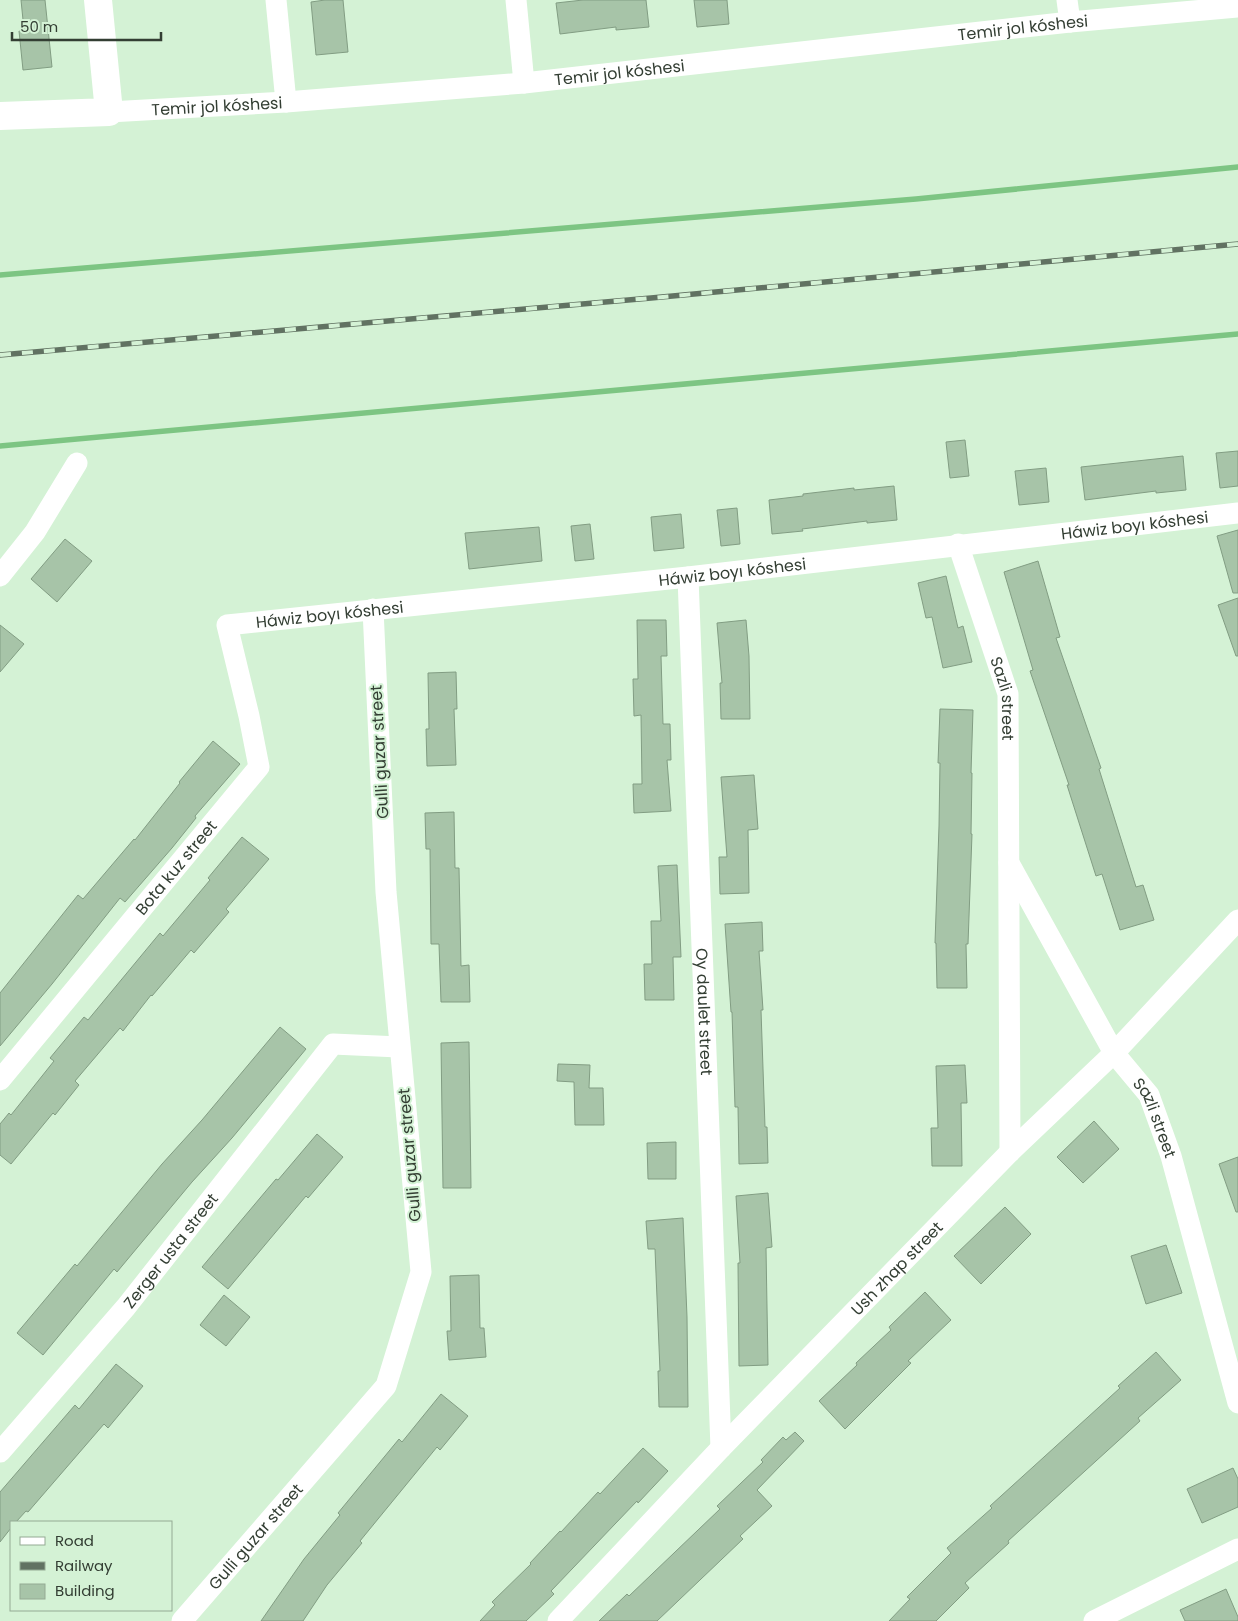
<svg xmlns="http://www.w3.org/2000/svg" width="1238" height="1621" font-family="Poppins,sans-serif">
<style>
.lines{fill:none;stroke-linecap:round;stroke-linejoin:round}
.stream{stroke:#7dc583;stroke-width:5.5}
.building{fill:#a7c4a8;stroke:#829d83}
.minor{stroke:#fff;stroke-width:21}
.tertiary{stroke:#fff;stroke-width:28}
.rail-casing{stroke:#617262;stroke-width:5.5}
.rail{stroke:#d4f2d5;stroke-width:4;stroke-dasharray:11;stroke-linecap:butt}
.labels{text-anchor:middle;stroke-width:4;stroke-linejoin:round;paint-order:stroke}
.street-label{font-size:16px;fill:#333e33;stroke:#d4f2d5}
</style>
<rect width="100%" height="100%" fill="#d4f2d5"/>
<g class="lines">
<!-- stream -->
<g class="stream">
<path d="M 0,275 L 916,199 L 1238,167"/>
<path d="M 0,446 L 1238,334"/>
</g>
</g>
<!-- building -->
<g class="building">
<path d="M 21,0 L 45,0 L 52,67 L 23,70 L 19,31 L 24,30 Z"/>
<path d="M 325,0 L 343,0 L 348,52 L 316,55 L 311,2 Z"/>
<path d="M 583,0 L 646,0 L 649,27 L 616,30 L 616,27 L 560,34 L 556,3 Z"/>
<path d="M 694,0 L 727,0 L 729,24 L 697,27 Z"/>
<path d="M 965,440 L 969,476 L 950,478 L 946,442 Z"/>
<path d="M 1238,451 L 1238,486 L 1220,488 L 1216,453 Z"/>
<path d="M 1183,456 L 1186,490 L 1156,493 L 1156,491 L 1085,500 L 1081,467 Z"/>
<path d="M 1046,468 L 1049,502 L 1019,505 L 1015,471 Z"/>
<path d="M 894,486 L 897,520 L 867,523 L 867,521 L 802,529 L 803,531 L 772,534 L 769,500 L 803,496 L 803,494 L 854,488 L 854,490 Z"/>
<path d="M 737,508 L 740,544 L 721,546 L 717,510 Z"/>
<path d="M 681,514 L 684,548 L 654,551 L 651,517 Z"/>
<path d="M 590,524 L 594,559 L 575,561 L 571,526 Z"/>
<path d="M 539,527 L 542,561 L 469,569 L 465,533 Z"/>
<path d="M 1238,530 L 1238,593 L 1233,593 L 1217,536 Z"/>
<path d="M 65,539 L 92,561 L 57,602 L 31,579 Z"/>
<path d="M 1038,561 L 1060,637 L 1056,638 L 1101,768 L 1099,769 L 1136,887 L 1143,885 L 1154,920 L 1120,930 L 1102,874 L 1096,876 L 1067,785 L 1069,785 L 1030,671 L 1033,670 L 1004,572 Z"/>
<path d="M 946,576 L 958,628 L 963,626 L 972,662 L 943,668 L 932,617 L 926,618 L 918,583 Z"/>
<path d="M 1238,598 L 1238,656 L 1236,656 L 1218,605 Z"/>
<path d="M 637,620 L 666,620 L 667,656 L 661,656 L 663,724 L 670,724 L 671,760 L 667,760 L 671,811 L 634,813 L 633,784 L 642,784 L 641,715 L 634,716 L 633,679 L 638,679 Z"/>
<path d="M 746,620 L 749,656 L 750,719 L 721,719 L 720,683 L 722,683 L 717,623 Z"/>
<path d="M 0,625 L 24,644 L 0,672 Z"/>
<path d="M 456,672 L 457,709 L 454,709 L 456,765 L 427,766 L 426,729 L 429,729 L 428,673 Z"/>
<path d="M 940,709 L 973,710 L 971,773 L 972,773 L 971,834 L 972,834 L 968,944 L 966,944 L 967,988 L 937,988 L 936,943 L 935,943 L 939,826 L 940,763 L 938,763 Z"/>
<path d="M 213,741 L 240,764 L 195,816 L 196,818 L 172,848 L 125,902 L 120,898 L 52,984 L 0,1046 L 0,993 L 78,895 L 83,899 L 134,839 L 135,840 L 180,783 L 179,782 Z"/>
<path d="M 754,775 L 758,829 L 748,830 L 749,893 L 720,894 L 719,857 L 727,857 L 721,777 Z"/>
<path d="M 454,812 L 455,868 L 459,868 L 461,966 L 469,965 L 470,1002 L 441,1002 L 439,944 L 431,944 L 430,849 L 426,849 L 425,813 Z"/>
<path d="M 242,837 L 269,859 L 226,909 L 229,912 L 194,953 L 191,950 L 152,996 L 151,995 L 123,1031 L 120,1028 L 75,1081 L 79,1085 L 55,1115 L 53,1113 L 11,1164 L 0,1155 L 0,1124 L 9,1113 L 11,1115 L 54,1061 L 50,1058 L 84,1017 L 88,1020 L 160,933 L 163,936 L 210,880 L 208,878 Z"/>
<path d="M 677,865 L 681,957 L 673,957 L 674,1000 L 645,1000 L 644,964 L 652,964 L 651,921 L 661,921 L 658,866 Z"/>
<path d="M 762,922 L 763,951 L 759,951 L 763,1010 L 761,1010 L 765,1127 L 767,1127 L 768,1163 L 739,1164 L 738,1107 L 735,1107 L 732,1012 L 731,1012 L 725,924 Z"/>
<path d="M 280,1027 L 306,1049 L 232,1138 L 192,1182 L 117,1272 L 114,1269 L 43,1355 L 17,1333 L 75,1264 L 77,1266 L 162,1164 L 202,1120 Z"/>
<path d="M 469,1042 L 471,1188 L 443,1188 L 441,1043 Z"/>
<path d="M 558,1064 L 590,1065 L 589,1088 L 603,1088 L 604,1125 L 575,1125 L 574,1082 L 557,1081 Z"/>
<path d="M 965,1065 L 967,1103 L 961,1103 L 962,1166 L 932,1166 L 931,1128 L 938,1128 L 936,1066 Z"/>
<path d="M 1094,1121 L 1119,1149 L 1083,1183 L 1057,1157 Z"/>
<path d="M 317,1134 L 343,1157 L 308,1198 L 306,1196 L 228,1289 L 202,1267 L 276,1179 L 278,1180 Z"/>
<path d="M 676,1142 L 676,1179 L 648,1179 L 647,1143 Z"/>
<path d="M 1238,1157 L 1238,1212 L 1236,1212 L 1219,1164 Z"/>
<path d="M 768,1193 L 772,1247 L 766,1248 L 768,1365 L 739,1366 L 738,1263 L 740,1263 L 736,1196 Z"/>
<path d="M 1005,1207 L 1031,1234 L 981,1284 L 954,1256 Z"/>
<path d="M 683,1218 L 687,1317 L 688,1407 L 659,1407 L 658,1371 L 660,1371 L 655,1249 L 648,1249 L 646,1221 Z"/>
<path d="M 1166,1245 L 1182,1293 L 1146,1304 L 1131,1256 Z"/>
<path d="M 479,1275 L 480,1328 L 484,1328 L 486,1357 L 449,1360 L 447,1331 L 451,1331 L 450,1276 Z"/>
<path d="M 925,1292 L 951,1320 L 908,1361 L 911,1363 L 845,1429 L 819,1401 L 857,1365 L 856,1363 L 891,1330 L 889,1327 Z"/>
<path d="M 224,1295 L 250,1317 L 226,1346 L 200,1325 Z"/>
<path d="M 1156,1352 L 1181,1380 L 1138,1418 L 1140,1421 L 1008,1541 L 1009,1543 L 965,1583 L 969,1588 L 936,1621 L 889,1621 L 910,1599 L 907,1597 L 951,1553 L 947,1548 L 992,1508 L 990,1506 L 1120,1388 L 1118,1386 Z"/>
<path d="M 116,1364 L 143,1386 L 108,1428 L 104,1424 L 28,1512 L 26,1511 L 16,1522 L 11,1522 L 11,1528 L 0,1542 L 0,1492 L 75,1405 L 79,1409 Z"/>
<path d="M 441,1394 L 468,1416 L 440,1450 L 437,1447 L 360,1541 L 362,1543 L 327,1585 L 303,1621 L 261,1621 L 304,1559 L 340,1515 L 338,1513 L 399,1439 L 402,1442 Z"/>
<path d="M 795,1432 L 804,1441 L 757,1490 L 772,1506 L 740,1536 L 743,1539 L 657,1621 L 599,1621 L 627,1594 L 629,1596 L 720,1509 L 717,1506 L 763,1462 L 761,1460 L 783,1437 L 786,1440 Z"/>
<path d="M 643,1448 L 668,1471 L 638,1503 L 637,1501 L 551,1591 L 554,1594 L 526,1621 L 480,1621 L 495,1605 L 492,1602 L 531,1564 L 530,1563 L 560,1531 L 561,1532 L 598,1492 L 600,1494 Z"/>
<path d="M 1233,1468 L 1238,1479 L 1238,1507 L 1202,1523 L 1187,1489 Z"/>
<path d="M 1226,1589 L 1238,1617 L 1238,1621 L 1185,1621 L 1180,1610 Z"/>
</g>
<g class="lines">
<!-- minor -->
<g class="minor">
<path d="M 276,0 L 286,102"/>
<path d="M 516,0 L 524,83"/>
<path d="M 1067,0 L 1070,22"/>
<path id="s1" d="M 109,112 L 286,102 L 524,83 L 1070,22 L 1238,7"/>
<path id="s2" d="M 958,544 L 1008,694 L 1010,1152"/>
<path d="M 0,576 L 35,532 L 77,463"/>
<path id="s3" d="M 688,577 L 721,1448"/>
<path id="s4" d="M 1009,863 L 1114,1053 L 1149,1095 L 1171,1156 L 1238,1403"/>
<path id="s5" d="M 0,1080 L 259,767 L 249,716 L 227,625 L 688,577 L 1238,513"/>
<path id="s6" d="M 0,1452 L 126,1307 L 333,1044 L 399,1047"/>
<path id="s7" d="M 182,1621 L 386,1386 L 421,1272 L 386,892 L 373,609"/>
<path id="s8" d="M 558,1621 L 721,1448 L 1010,1152 L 1114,1053 L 1238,920"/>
<path d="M 1094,1621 L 1238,1549"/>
</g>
<!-- tertiary -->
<path class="tertiary" d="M 0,116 L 109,112 L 98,0"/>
<!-- rail casing -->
<g class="rail-casing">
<path id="rail" d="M 0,355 L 651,298 L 1238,244"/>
</g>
<!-- rail -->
<use href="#rail" class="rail"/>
</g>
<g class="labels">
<!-- street labels -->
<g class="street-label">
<text dy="6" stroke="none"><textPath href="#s1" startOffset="918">Temir jol kóshesi</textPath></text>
<text dy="6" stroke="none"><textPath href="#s1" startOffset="512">Temir jol kóshesi</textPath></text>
<text dy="6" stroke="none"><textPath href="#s1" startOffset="108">Temir jol kóshesi</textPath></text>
<text dy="6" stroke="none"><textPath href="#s5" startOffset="1465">Háwiz boyı kóshesi</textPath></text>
<text dy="6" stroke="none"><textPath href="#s5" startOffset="1060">Háwiz boyı kóshesi</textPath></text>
<text dy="6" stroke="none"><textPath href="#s5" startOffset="655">Háwiz boyı kóshesi</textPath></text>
<text dy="6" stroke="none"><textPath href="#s2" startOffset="162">Sazli street</textPath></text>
<text transform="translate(379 752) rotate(-93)" y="6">Gulli guzar street</text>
<text dy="6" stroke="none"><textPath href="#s5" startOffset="276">Bota kuz street</textPath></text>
<text dy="6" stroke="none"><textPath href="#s3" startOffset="435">Oy daulet street</textPath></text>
<text dy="6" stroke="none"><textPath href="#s4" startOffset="295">Sazli street</textPath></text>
<text transform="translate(409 1155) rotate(-95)" y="6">Gulli guzar street</text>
<text dy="6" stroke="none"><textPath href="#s6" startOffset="264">Zerger usta street</textPath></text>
<text dy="6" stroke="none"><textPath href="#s8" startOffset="489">Ush zhap street</textPath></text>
<text dy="6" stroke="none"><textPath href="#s7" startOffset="112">Gulli guzar street</textPath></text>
</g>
</g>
<!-- legend -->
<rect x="10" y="1521" width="162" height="90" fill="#d4f2d5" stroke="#94aa94"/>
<rect x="20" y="1537" width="25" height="8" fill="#ffffff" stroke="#94aa94"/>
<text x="55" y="1546" font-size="15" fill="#333e33">Road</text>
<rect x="20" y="1562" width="25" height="8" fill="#617262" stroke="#94aa94"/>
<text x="55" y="1571" font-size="15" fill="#333e33">Railway</text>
<rect x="20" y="1584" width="25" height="15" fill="#a7c4a8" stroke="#94aa94"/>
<text x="55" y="1596" font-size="15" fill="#333e33">Building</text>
<!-- scale -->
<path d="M12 32v8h149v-8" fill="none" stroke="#333e33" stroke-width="2.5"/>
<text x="20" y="32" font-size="15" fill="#333e33" stroke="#d4f2d5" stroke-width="4" paint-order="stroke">50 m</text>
</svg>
